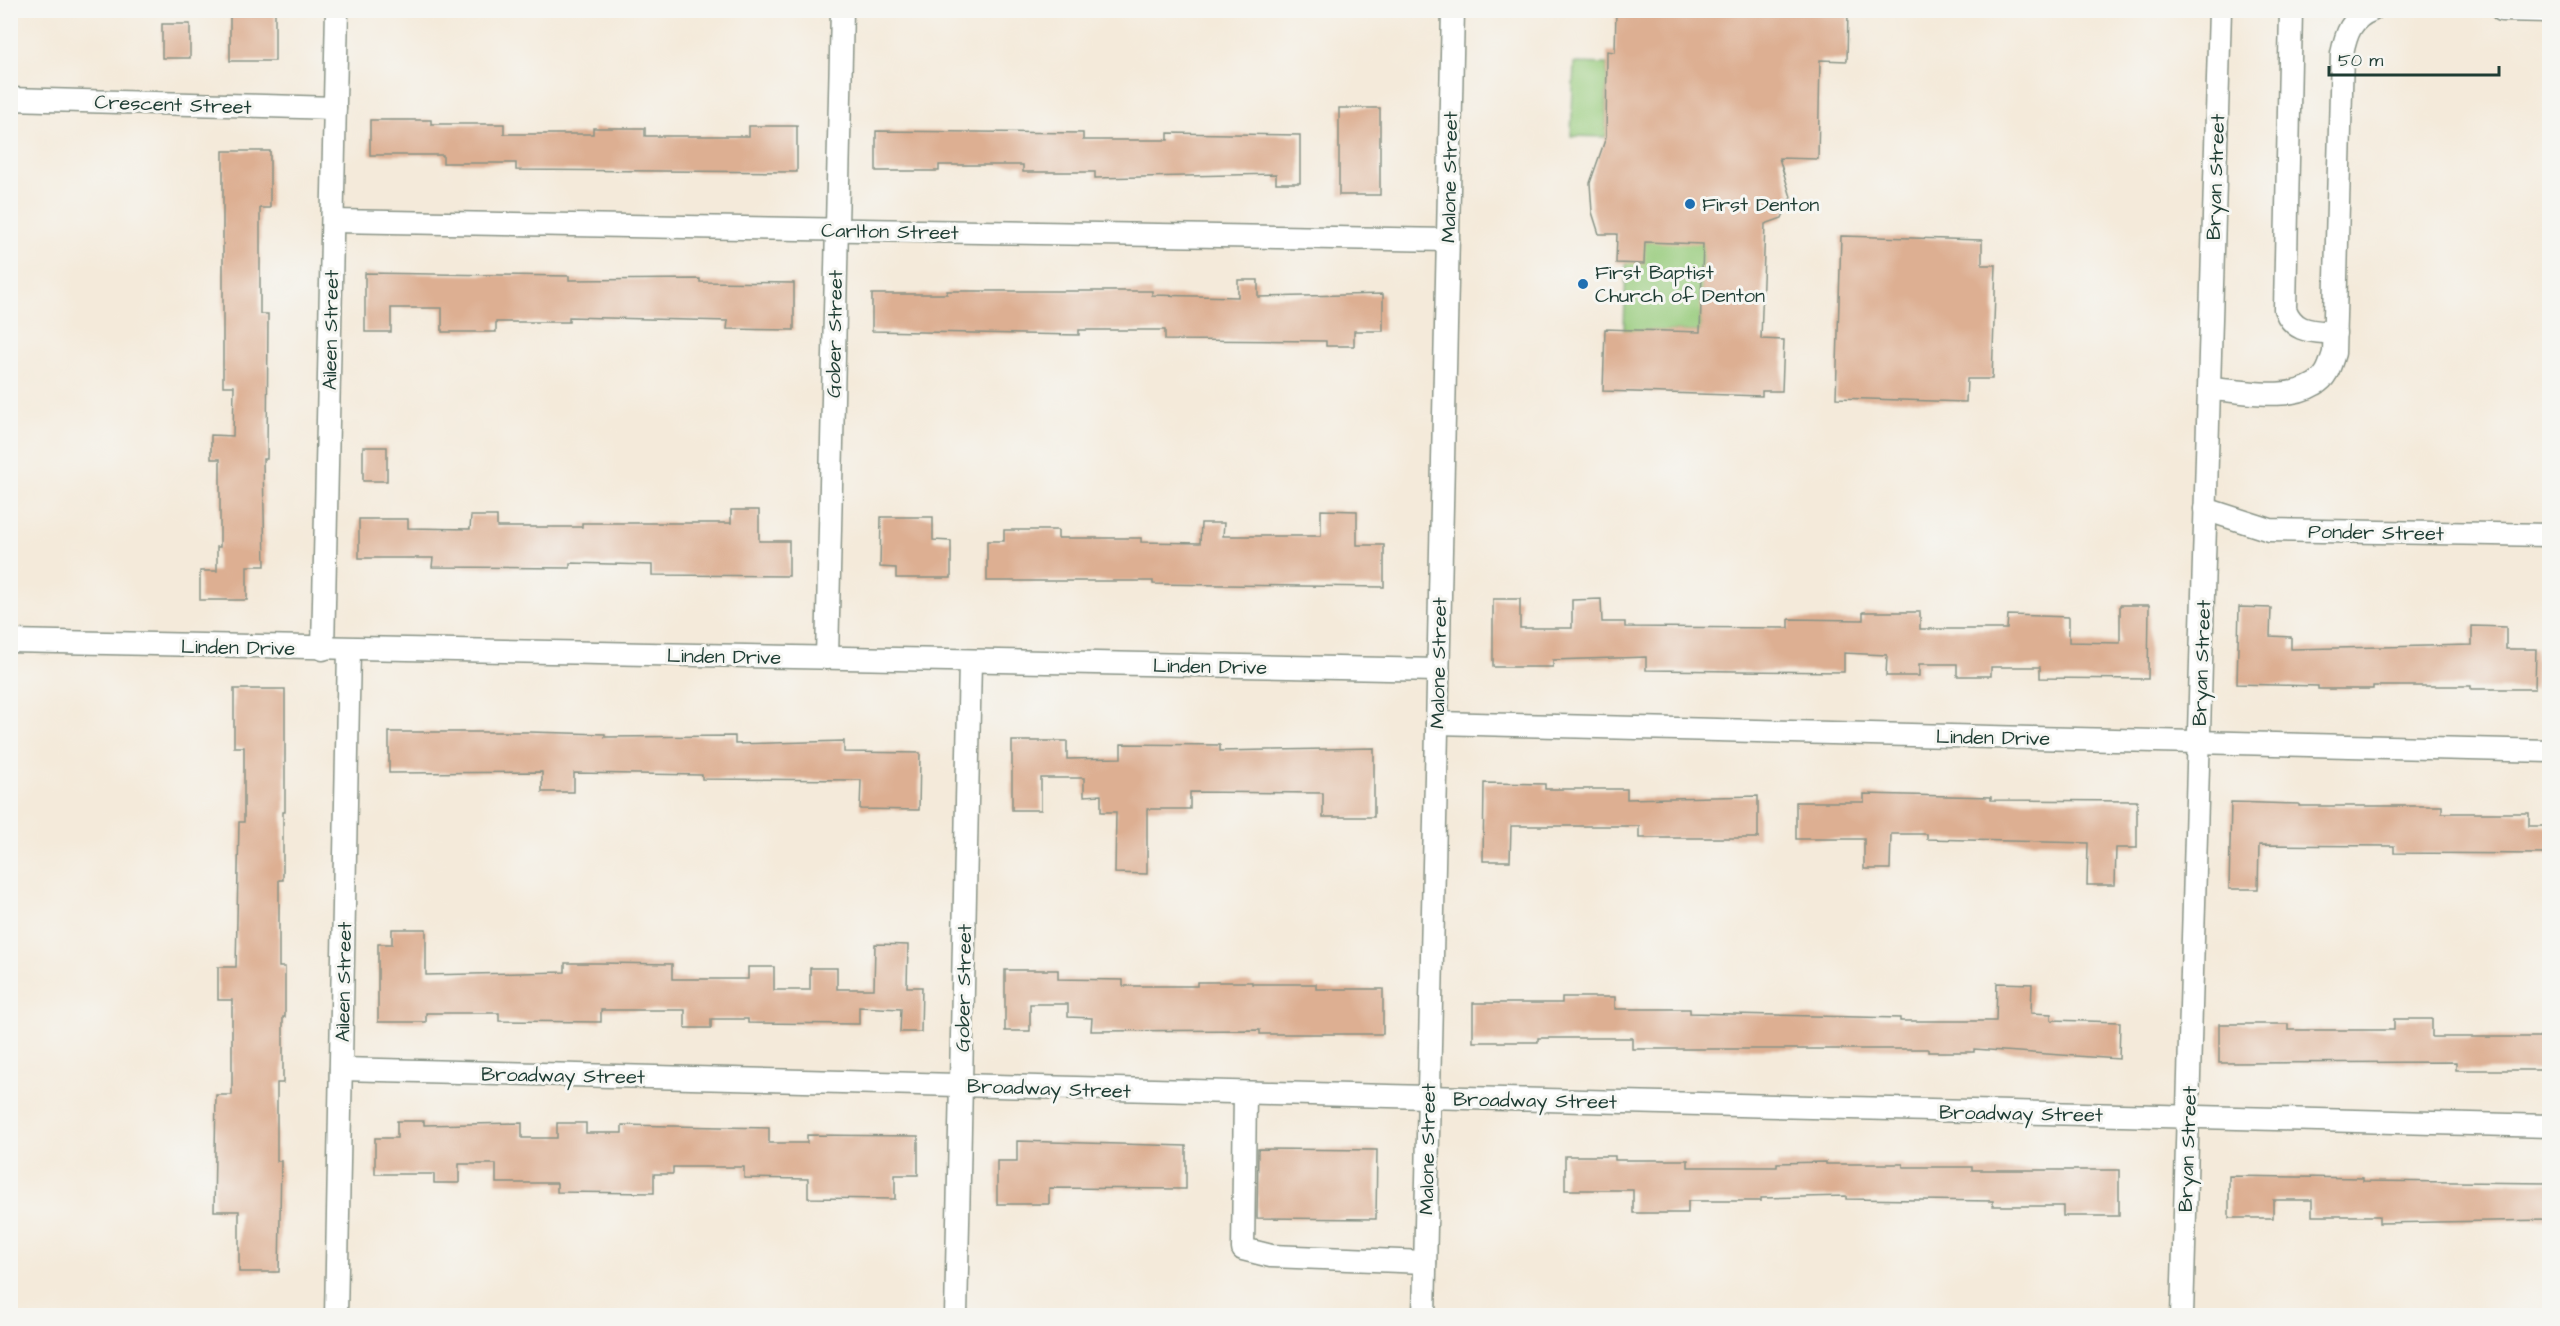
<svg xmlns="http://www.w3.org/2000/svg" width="2560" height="1326" font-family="'Architects Daughter',sans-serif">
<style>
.green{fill:#97cb7c;stroke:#5b8458;stroke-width:1.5}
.building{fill:#ddaf92}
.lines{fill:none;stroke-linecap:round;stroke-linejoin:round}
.minor-casing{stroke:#8a9487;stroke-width:25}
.minor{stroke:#fff;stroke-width:22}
.poi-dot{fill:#1f6fb2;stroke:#f6f6f2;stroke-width:2}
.labels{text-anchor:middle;stroke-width:6;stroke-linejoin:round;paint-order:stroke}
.street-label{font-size:20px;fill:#1f3d34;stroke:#f6f6f2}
.poi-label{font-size:20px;fill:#1f3d34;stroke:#f6f6f2;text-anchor:start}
</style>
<rect width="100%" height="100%" fill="#f6f6f2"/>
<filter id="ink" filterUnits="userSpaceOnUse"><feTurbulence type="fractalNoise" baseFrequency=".0167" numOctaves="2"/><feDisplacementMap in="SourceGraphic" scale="12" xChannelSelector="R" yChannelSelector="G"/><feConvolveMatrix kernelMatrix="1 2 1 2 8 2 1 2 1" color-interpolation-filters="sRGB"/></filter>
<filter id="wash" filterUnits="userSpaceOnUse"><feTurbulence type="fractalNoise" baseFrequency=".008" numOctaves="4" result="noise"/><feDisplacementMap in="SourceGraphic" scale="24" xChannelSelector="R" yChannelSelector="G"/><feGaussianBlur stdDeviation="1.35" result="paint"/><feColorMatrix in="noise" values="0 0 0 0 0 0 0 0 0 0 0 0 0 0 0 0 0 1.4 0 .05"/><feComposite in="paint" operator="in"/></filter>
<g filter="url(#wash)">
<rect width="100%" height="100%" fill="#f4eada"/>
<!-- green -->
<g class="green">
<path d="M 1574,63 L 1607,64 L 1606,137 L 1571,136 Z"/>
<path d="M 1704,237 L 1700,332 L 1624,330 L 1626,263 L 1645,242 Z"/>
</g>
<g id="blocks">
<!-- building -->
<g class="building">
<rect x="230" y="10" width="45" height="51"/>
<path d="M 1616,10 L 1848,10 L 1847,61 L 1820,60 L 1818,159 L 1779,158 L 1791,197 L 1782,218 L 1765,224 L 1761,339 L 1784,340 L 1782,391 L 1762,391 L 1762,396 L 1603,391 L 1605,329 L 1700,332 L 1703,244 L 1645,242 L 1644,264 L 1616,263 L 1617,234 L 1599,234 L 1592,212 L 1590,183 L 1606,137 L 1607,51 L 1615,52 Z"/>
<rect x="162" y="24" width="28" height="34"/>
<rect x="1339" y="108" width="41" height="87"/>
<path d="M 370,120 L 431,120 L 431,124 L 504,124 L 504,134 L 593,134 L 593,128 L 645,128 L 645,136 L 749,136 L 749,126 L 797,126 L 797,172 L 516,170 L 516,163 L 443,163 L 443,155 L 370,155 Z"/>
<path d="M 876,131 L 1083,133 L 1083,140 L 1168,140 L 1168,133 L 1300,135 L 1300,183 L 1276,183 L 1276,174 L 1095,178 L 1095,172 L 1023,172 L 1023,165 L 939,165 L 939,171 L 876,171 Z"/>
<path d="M 223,151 L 270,151 L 270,208 L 260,208 L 260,314 L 268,314 L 267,459 L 263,459 L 265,566 L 247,566 L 247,600 L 200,600 L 200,571 L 217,571 L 217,547 L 220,547 L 220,459 L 211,459 L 211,435 L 233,436 L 234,386 L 223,386 Z"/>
<path d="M 1841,236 L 1982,240 L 1982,265 L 1996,265 L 1992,379 L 1967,379 L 1966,402 L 1836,398 Z"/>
<path d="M 365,273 L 569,276 L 569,280 L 700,279 L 700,282 L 794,283 L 794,330 L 727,329 L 728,321 L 569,317 L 569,322 L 496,322 L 496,332 L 442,332 L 442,308 L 391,308 L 391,332 L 365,332 Z"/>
<path d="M 1238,280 L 1258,280 L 1258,297 L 1383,294 L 1383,331 L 1354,331 L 1354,346 L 1326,346 L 1326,341 L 1165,340 L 1165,330 L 1079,330 L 1079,335 L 872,331 L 872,294 L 947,294 L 947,291 L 1152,291 L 1152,295 L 1238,297 Z"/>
<rect x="363" y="447" width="24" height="34"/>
<path d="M 731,510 L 759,510 L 759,541 L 789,541 L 789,576 L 652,575 L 652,565 L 570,563 L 570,568 L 432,567 L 433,558 L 359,558 L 359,519 L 408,519 L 408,528 L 470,529 L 471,516 L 497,516 L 497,527 L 582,527 L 582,523 L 731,523 Z"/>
<path d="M 1321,510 L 1357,511 L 1357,545 L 1384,545 L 1384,587 L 1153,584 L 1153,581 L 987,581 L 987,541 L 1004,541 L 1004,530 L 1058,530 L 1058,538 L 1141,538 L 1141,542 L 1200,543 L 1201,523 L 1224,523 L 1223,536 L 1321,536 Z"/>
<path d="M 881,517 L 933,517 L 933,540 L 951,541 L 951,578 L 896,578 L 896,568 L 880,567 Z"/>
<path d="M 1493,599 L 1520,599 L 1520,628 L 1572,628 L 1572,600 L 1601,599 L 1602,622 L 1625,622 L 1625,627 L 1789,628 L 1789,619 L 1863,620 L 1863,612 L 1920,612 L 1920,629 L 2007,629 L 2008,615 L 2069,617 L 2069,642 L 2120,643 L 2120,605 L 2149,605 L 2148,679 L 2040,678 L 2040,667 L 1991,667 L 1991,676 L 1957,676 L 1957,664 L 1919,664 L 1919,676 L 1886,676 L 1887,655 L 1844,653 L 1844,672 L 1646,670 L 1646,657 L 1553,660 L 1553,667 L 1493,667 Z"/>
<path d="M 2239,607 L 2271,608 L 2270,636 L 2291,637 L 2291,649 L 2472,645 L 2472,626 L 2506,627 L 2506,649 L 2536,649 L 2535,689 L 2471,689 L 2471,686 L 2373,686 L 2373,689 L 2318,689 L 2318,686 L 2237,684 Z"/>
<path d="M 234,689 L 285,689 L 285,812 L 283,812 L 283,880 L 279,880 L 279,967 L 285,967 L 285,1017 L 283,1017 L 283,1083 L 277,1083 L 277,1161 L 281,1161 L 279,1272 L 239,1272 L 239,1211 L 214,1211 L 216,1095 L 232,1095 L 232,1000 L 218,1000 L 218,967 L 236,967 L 239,822 L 244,822 L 244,747 L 234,747 Z"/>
<path d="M 389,732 L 529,732 L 605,734 L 605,737 L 735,736 L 735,744 L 844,741 L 844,752 L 920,753 L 919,810 L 860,809 L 861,780 L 702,779 L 702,775 L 574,773 L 574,792 L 542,792 L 542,772 L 389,773 Z"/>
<path d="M 1012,741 L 1067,741 L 1067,759 L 1121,758 L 1121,744 L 1220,745 L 1220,751 L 1374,748 L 1374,817 L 1323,817 L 1323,793 L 1190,792 L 1190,809 L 1147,809 L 1147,874 L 1115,873 L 1116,812 L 1101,812 L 1101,795 L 1084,796 L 1084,778 L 1041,778 L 1041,810 L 1012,810 Z"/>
<path d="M 1484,783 L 1545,784 L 1545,789 L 1627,789 L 1627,799 L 1758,796 L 1758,838 L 1639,838 L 1639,826 L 1511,826 L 1510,861 L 1483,861 Z"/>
<path d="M 1864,794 L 1991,797 L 1991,800 L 2137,801 L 2137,848 L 2116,848 L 2115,885 L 2087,885 L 2088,843 L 1927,839 L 1927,834 L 1891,834 L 1890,869 L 1864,869 L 1864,839 L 1796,839 L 1796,802 L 1864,802 Z"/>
<path d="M 2231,802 L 2299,804 L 2299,806 L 2442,806 L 2442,813 L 2529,813 L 2529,826 L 2550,826 L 2550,854 L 2394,853 L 2394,846 L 2259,845 L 2258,889 L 2229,889 Z"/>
<path d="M 392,929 L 426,929 L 426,975 L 565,972 L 565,963 L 601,963 L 672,964 L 672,979 L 748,979 L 748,967 L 774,967 L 774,990 L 810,990 L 810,968 L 837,968 L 837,989 L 874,989 L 875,944 L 908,945 L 907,987 L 922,987 L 921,1032 L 900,1032 L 901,1009 L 859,1007 L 859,1024 L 748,1023 L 748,1019 L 711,1019 L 711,1028 L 685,1028 L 685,1010 L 601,1010 L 601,1022 L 499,1021 L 499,1013 L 426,1013 L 426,1022 L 378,1022 L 378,944 L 392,944 Z"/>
<path d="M 1005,970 L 1058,970 L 1058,979 L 1123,980 L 1123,986 L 1197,986 L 1197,982 L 1252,982 L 1252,984 L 1316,984 L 1316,989 L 1383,989 L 1383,1034 L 1260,1034 L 1260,1030 L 1091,1031 L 1092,1018 L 1068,1017 L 1068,1004 L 1030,1004 L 1030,1031 L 1005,1031 Z"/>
<path d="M 1997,983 L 2032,984 L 2031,1013 L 2051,1014 L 2051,1020 L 2120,1022 L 2119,1059 L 1974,1049 L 1974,1052 L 1928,1052 L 1928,1049 L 1632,1049 L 1632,1038 L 1538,1038 L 1538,1042 L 1473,1042 L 1473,1003 L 1562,1003 L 1562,997 L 1615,997 L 1615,1009 L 1690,1009 L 1690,1013 L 1900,1018 L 1900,1021 L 1996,1021 Z"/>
<path d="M 2394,1019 L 2432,1019 L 2432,1037 L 2550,1037 L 2550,1070 L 2456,1070 L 2456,1062 L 2219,1063 L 2219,1024 L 2288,1024 L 2288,1030 L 2394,1030 Z"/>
<path d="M 397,1121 L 424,1121 L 424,1125 L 522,1123 L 522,1138 L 557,1138 L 557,1123 L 586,1123 L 586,1133 L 622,1133 L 622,1125 L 769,1128 L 769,1143 L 807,1143 L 807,1135 L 918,1136 L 918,1175 L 895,1175 L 895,1199 L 808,1198 L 808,1179 L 744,1178 L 744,1167 L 673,1167 L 673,1174 L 654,1174 L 654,1193 L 557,1192 L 557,1183 L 496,1183 L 496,1164 L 459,1164 L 459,1183 L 434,1183 L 434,1174 L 375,1174 L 375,1138 L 397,1138 Z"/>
<path d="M 1017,1141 L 1186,1146 L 1186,1189 L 1049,1188 L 1049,1204 L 997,1204 L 997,1161 L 1017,1161 Z"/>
<path d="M 1258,1149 L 1377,1150 L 1376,1219 L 1257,1218 Z"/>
<path d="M 1565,1156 L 1615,1156 L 1615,1160 L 1688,1160 L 1688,1167 L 1777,1167 L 1777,1163 L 1826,1162 L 1826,1164 L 1903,1164 L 1903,1167 L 1972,1167 L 1972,1170 L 2119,1170 L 2119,1216 L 2063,1216 L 2063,1206 L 1993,1206 L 1993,1201 L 1846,1199 L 1846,1196 L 1761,1198 L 1761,1201 L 1688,1201 L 1688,1213 L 1633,1213 L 1633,1190 L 1565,1190 Z"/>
<path d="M 2229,1176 L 2363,1178 L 2363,1181 L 2550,1183 L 2550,1220 L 2379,1223 L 2379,1216 L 2312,1216 L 2312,1200 L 2273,1200 L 2273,1218 L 2229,1218 Z"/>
</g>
</g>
</g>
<g filter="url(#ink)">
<use href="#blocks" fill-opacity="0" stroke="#8a9487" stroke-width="1.5"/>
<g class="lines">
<!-- minor casing -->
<g class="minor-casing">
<g id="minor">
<path d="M 2291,10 L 2285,309 C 2294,333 2312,331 2335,333"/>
<path d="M 2502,10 L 2550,11"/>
<path d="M 10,99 L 335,108"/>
<path d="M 333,221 L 1448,240"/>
<path d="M 2209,389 C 2241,390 2286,402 2315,384 C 2327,378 2330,365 2334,353 L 2342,54 C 2346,34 2351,18 2372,10"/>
<path d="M 2205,509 L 2270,530 L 2550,535"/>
<path d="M 10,641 L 1438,670"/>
<path d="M 323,649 L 337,10"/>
<path d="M 827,658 L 842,10"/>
<path d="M 1437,723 L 2550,751"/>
<path d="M 341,1069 L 2550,1126"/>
<path d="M 1245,1093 L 1243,1249 L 1271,1256 L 1425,1262"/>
<path d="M 336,1316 L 349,649"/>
<path d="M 956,1316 L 970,661"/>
<path d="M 1424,1316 L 1453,10"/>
<path d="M 2182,1316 L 2220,10"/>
</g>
</g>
<!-- minor -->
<use href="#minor" class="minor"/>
</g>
</g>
<!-- markers -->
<g class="poi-dot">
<circle cx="1690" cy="204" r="6"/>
<circle cx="1583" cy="284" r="6"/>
</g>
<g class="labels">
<!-- street labels -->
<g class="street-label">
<text transform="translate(173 104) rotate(2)" y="7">Crescent Street</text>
<text transform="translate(1449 177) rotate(-89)" y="7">Malone Street</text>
<text transform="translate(2215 177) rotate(-88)" y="7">Bryan Street</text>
<text transform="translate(890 231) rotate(1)" y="7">Carlton Street</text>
<text transform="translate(330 330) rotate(-89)" y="7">Aileen Street</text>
<text transform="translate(834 334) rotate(-89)" y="7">Gober Street</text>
<text transform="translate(2376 532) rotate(1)" y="7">Ponder Street</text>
<text transform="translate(238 647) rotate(1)" y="7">Linden Drive</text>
<text transform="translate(724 656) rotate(1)" y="7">Linden Drive</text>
<text transform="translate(1438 663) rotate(-89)" y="7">Malone Street</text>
<text transform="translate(2201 663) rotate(-88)" y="7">Bryan Street</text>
<text transform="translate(1210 666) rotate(1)" y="7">Linden Drive</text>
<text transform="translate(1993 737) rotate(1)" y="7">Linden Drive</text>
<text transform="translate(343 982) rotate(-89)" y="7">Aileen Street</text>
<text transform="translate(963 988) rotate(-89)" y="7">Gober Street</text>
<text transform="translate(563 1075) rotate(1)" y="7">Broadway Street</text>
<text transform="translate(1049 1088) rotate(2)" y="7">Broadway Street</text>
<text transform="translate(1535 1100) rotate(1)" y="7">Broadway Street</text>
<text transform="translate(2021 1113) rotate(1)" y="7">Broadway Street</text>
<text transform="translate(1427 1149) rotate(-89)" y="7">Malone Street</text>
<text transform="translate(2187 1149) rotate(-88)" y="7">Bryan Street</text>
</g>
<!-- poi labels -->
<g class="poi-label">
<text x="1702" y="211">First Denton</text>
<text x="1595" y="279">First Baptist<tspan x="1595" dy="23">Church of Denton</tspan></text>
</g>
</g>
<!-- margin -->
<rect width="2560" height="1326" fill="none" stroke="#f6f6f2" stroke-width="36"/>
<!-- scale -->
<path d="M2329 66v9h170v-9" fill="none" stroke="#1f3d34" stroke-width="3"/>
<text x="2338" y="66" font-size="18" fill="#1f3d34" stroke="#f6f6f2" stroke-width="4.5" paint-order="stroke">50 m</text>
</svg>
